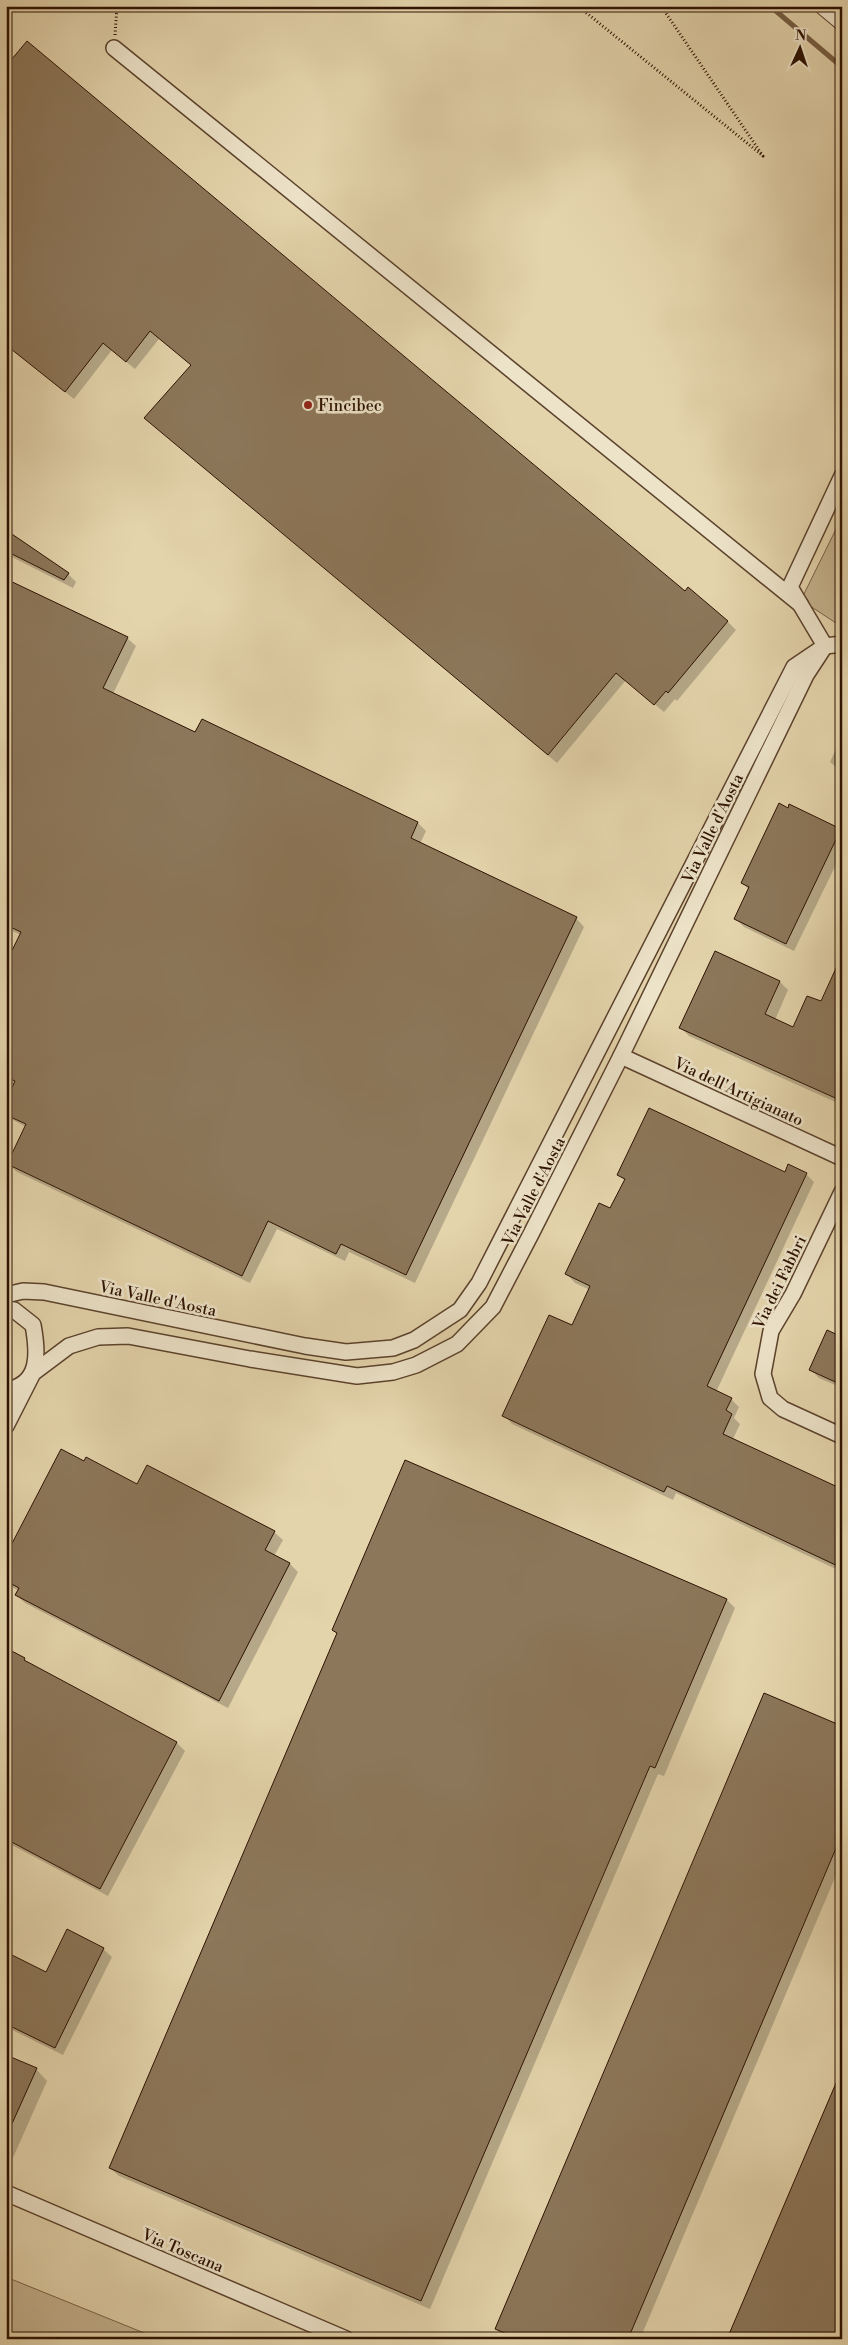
<svg xmlns="http://www.w3.org/2000/svg" width="848" height="2345" font-family="'Libre Bodoni',serif">
<style>
.green{fill:#c5b38f;stroke:#796248}
.shadow{fill:#0003}
.lines{fill:none;stroke-linecap:round;stroke-linejoin:round}
.stream{stroke:#765f45;stroke-width:5}
.building{fill:#8c775a;stroke:#2d1202}
.minor-casing{stroke:#5b422c;stroke-width:18}
.tertiary-casing{stroke:#5b422c;stroke-width:20}
.path{stroke:#2d1202;stroke-width:3;stroke-dasharray:1 2.5;stroke-linecap:butt}
.minor{stroke:#ede3c9;stroke-width:15}
.tertiary{stroke:#ede3c9;stroke-width:18}
.poi-dot{fill:#8f2418;stroke:#ede3c9;stroke-width:2}
.labels{text-anchor:middle;stroke-width:5;stroke-linejoin:round;paint-order:stroke}
.poi-label{font-size:16px;fill:#2d1202;stroke:#ede3c9;text-anchor:start}
.street-label{font-size:16px;fill:#2d1202;stroke:#ede3c9}
</style>
<rect width="100%" height="100%" fill="#e4d4ac"/>
<filter id="stains"><feTurbulence type="fractalNoise" baseFrequency=".004" numOctaves="4"/><feColorMatrix values="0 0 0 0 .2 0 0 0 0 .09 0 0 0 0 .02 0 0 0 .5 -.17"/></filter>
<radialGradient id="worn" r=".72"><stop offset=".6" stop-color="#630" stop-opacity="0"/><stop offset="1" stop-color="#630" stop-opacity=".3"/></radialGradient>
<!-- green -->
<g class="green">
<path d="M 842,517 L 842,627 L 801,600 Z"/>
<path d="M 6,2277 L 159,2339 L 6,2339 Z"/>
</g>
<!-- shadow -->
<g class="shadow">
<path d="M 6,68 L 685,593 L 688,589 L 728,622 L 736,630 L 677,701 L 675,699 L 664,712 L 626,680 L 557,763 L 145,418 L 192,365 L 159,339 L 135,369 L 112,350 L 74,399 L 6,345 Z"/>
<path d="M 842,340 L 842,351 L 838,347 Z"/>
<path d="M 6,531 L 68,574 L 76,582 L 73,588 L 6,554 Z"/>
<path d="M 6,580 L 127,638 L 136,646 L 113,694 L 196,734 L 202,720 L 418,823 L 426,831 L 420,844 L 576,918 L 584,927 L 415,1283 L 349,1252 L 345,1261 L 277,1229 L 250,1283 L 17,1172 L 8,1164 L 26,1127 L 6,1116 L 6,1104 L 15,1085 L 6,1080 L 6,965 L 21,935 L 6,928 Z"/>
<path d="M 842,736 L 842,772 L 830,762 Z"/>
<path d="M 840,830 L 842,832 L 842,852 L 794,951 L 744,927 L 736,919 L 749,890 L 743,883 Z"/>
<path d="M 842,919 L 842,934 L 837,930 Z"/>
<path d="M 715,952 L 780,982 L 788,990 L 775,1020 L 794,1029 L 821,1003 L 842,958 L 842,1105 L 689,1036 L 681,1028 Z"/>
<path d="M 806,1174 L 814,1182 L 716,1392 L 731,1399 L 739,1407 L 734,1418 L 740,1424 L 733,1439 L 842,1491 L 842,1572 L 676,1493 L 673,1500 L 512,1424 L 504,1415 L 572,1327 L 590,1290 L 575,1283 L 567,1274 L 611,1210 L 625,1181 L 619,1175 Z"/>
<path d="M 842,1338 L 842,1388 L 819,1378 L 811,1370 Z"/>
<path d="M 405,1461 L 727,1600 L 735,1608 L 664,1776 L 658,1774 L 430,2309 L 119,2176 L 110,2168 L 338,1635 L 333,1630 Z"/>
<path d="M 85,1462 L 137,1485 L 274,1532 L 283,1540 L 274,1556 L 290,1564 L 298,1572 L 228,1708 L 25,1603 L 16,1595 L 19,1591 L 6,1584 L 6,1558 Z"/>
<path d="M 6,1649 L 24,1659 L 31,1666 L 177,1743 L 185,1751 L 108,1896 L 6,1842 Z"/>
<path d="M 842,1727 L 842,1861 L 640,2339 L 510,2339 L 505,2337 L 496,2328 Z"/>
<path d="M 103,1949 L 112,1957 L 63,2055 L 6,2027 L 6,1953 L 47,1973 Z"/>
<path d="M 6,2057 L 36,2069 L 47,2081 L 12,2160 L 6,2158 Z"/>
</g>
<g class="lines">
<!-- stream -->
<path class="stream" d="M 770,6 L 842,67"/>
</g>
<!-- building -->
<g class="building">
<path d="M 27,41 L 685,591 L 688,587 L 728,621 L 668,693 L 666,691 L 654,705 L 616,673 L 548,755 L 144,418 L 191,365 L 150,331 L 126,362 L 103,343 L 65,392 L 6,345 L 6,66 Z"/>
<path d="M 6,530 L 69,573 L 64,580 L 6,551 Z"/>
<path d="M 6,579 L 128,637 L 103,688 L 195,732 L 202,719 L 418,822 L 411,838 L 577,917 L 406,1275 L 341,1244 L 336,1254 L 268,1221 L 242,1276 L 7,1164 L 26,1124 L 6,1115 L 6,1101 L 15,1081 L 6,1077 L 6,963 L 21,932 L 6,925 Z"/>
<path d="M 779,803 L 788,808 L 789,804 L 841,829 L 786,944 L 734,919 L 749,887 L 741,883 Z"/>
<path d="M 715,951 L 780,981 L 765,1014 L 793,1027 L 807,996 L 821,1001 L 842,955 L 842,1101 L 679,1028 Z"/>
<path d="M 649,1108 L 785,1172 L 788,1164 L 807,1173 L 707,1386 L 732,1398 L 726,1410 L 732,1414 L 723,1434 L 842,1489 L 842,1568 L 667,1486 L 664,1492 L 502,1416 L 549,1315 L 572,1325 L 590,1286 L 565,1274 L 599,1203 L 610,1208 L 625,1179 L 617,1175 Z"/>
<path d="M 827,1330 L 842,1337 L 842,1385 L 809,1370 Z"/>
<path d="M 61,1449 L 84,1461 L 86,1457 L 137,1484 L 147,1465 L 275,1531 L 265,1550 L 290,1563 L 219,1701 L 15,1595 L 19,1588 L 6,1581 L 6,1555 Z"/>
<path d="M 405,1460 L 727,1599 L 655,1768 L 650,1766 L 421,2301 L 109,2168 L 337,1633 L 332,1630 Z"/>
<path d="M 6,1648 L 25,1658 L 24,1660 L 177,1742 L 100,1889 L 6,1839 Z"/>
<path d="M 764,1693 L 842,1726 L 842,1834 L 628,2339 L 519,2339 L 495,2329 Z"/>
<path d="M 67,1929 L 104,1948 L 55,2048 L 6,2024 L 6,1952 L 46,1972 Z"/>
<path d="M 6,2055 L 37,2068 L 6,2137 Z"/>
<path d="M 842,2069 L 842,2339 L 727,2339 Z"/>
</g>
<g class="lines">
<!-- minor casing -->
<g class="minor-casing">
<g id="minor">
<path d="M 114,48 L 800,604"/>
<path d="M 825,646 L 790,587 L 842,476"/>
<path d="M 621,1056 L 842,1158"/>
<path d="M 842,1192 L 793,1294 L 771,1331 L 763,1374 L 770,1398 L 783,1409 L 842,1436"/>
<path d="M 6,1295 L 23,1291 L 44,1292 L 305,1346 L 346,1352 L 393,1348 L 414,1340 L 460,1310 L 479,1283 L 794,667 L 825,646 L 842,644"/>
<path d="M 6,1309 L 14,1310 L 33,1325 C 38,1352 41,1385 6,1390"/>
<path d="M 6,1426 L 33,1373 L 69,1346 L 98,1337 L 128,1336 L 250,1359 L 357,1376 L 393,1372 L 416,1365 L 457,1344 L 493,1307 L 531,1234 L 621,1056 L 806,675 L 825,646"/>
<path d="M 6,2193 L 346,2339"/>
</g>
</g>
<!-- tertiary casing -->
<g class="tertiary-casing">
<path id="tertiary" d="M 824,6 L 842,21"/>
</g>
<!-- path -->
<g class="path">
<path d="M 578,6 L 763,156 L 661,6"/>
<path d="M 115,35 L 117,6"/>
</g>
<!-- minor -->
<use href="#minor" class="minor"/>
<!-- tertiary -->
<use href="#tertiary" class="tertiary"/>
</g>
<!-- markers -->
<circle class="poi-dot" cx="308" cy="405" r="5"/>
<g class="labels">
<!-- poi labels -->
<g class="poi-label">
<text x="318" y="411">Fincibec</text>
</g>
<!-- street labels -->
<g class="street-label">
<text transform="translate(712 828) rotate(-64)" y="6">Via Valle d'Aosta</text>
<text transform="translate(739 1091) rotate(25)" y="6">Via dell'Artigianato</text>
<text transform="translate(533 1191) rotate(-63)" y="6">Via Valle d'Aosta</text>
<text transform="translate(779 1282) rotate(-64)" y="6">Via dei Fabbri</text>
<text transform="translate(158 1298) rotate(12)" y="6">Via Valle d'Aosta</text>
<text transform="translate(183 2250) rotate(23)" y="6">Via Toscana</text>
</g>
</g>
<!-- margin -->
<rect width="848" height="2345" fill="none" stroke="#e4d4ac" stroke-width="25"/>
<rect x="8" y="8" width="833" height="2330" fill="none" stroke="#2d1202" stroke-width="2.5"/>
<rect x="12" y="12" width="823" height="2320" fill="none" stroke="#2d1202"/>
<!-- north arrow -->
<g transform="translate(800 48) rotate(3)" stroke="#ede3c9" stroke-width="4" paint-order="stroke">
<path d="M0-4L9 19L0 12L-9 19Z" fill="#2d1202"/>
<text y="-8" font-size="14" font-weight="bold" text-anchor="middle" fill="#2d1202">N</text>
</g>
<rect width="100%" height="100%" filter="url(#stains)"/>
<rect width="100%" height="100%" fill="url(#worn)"/>
</svg>
